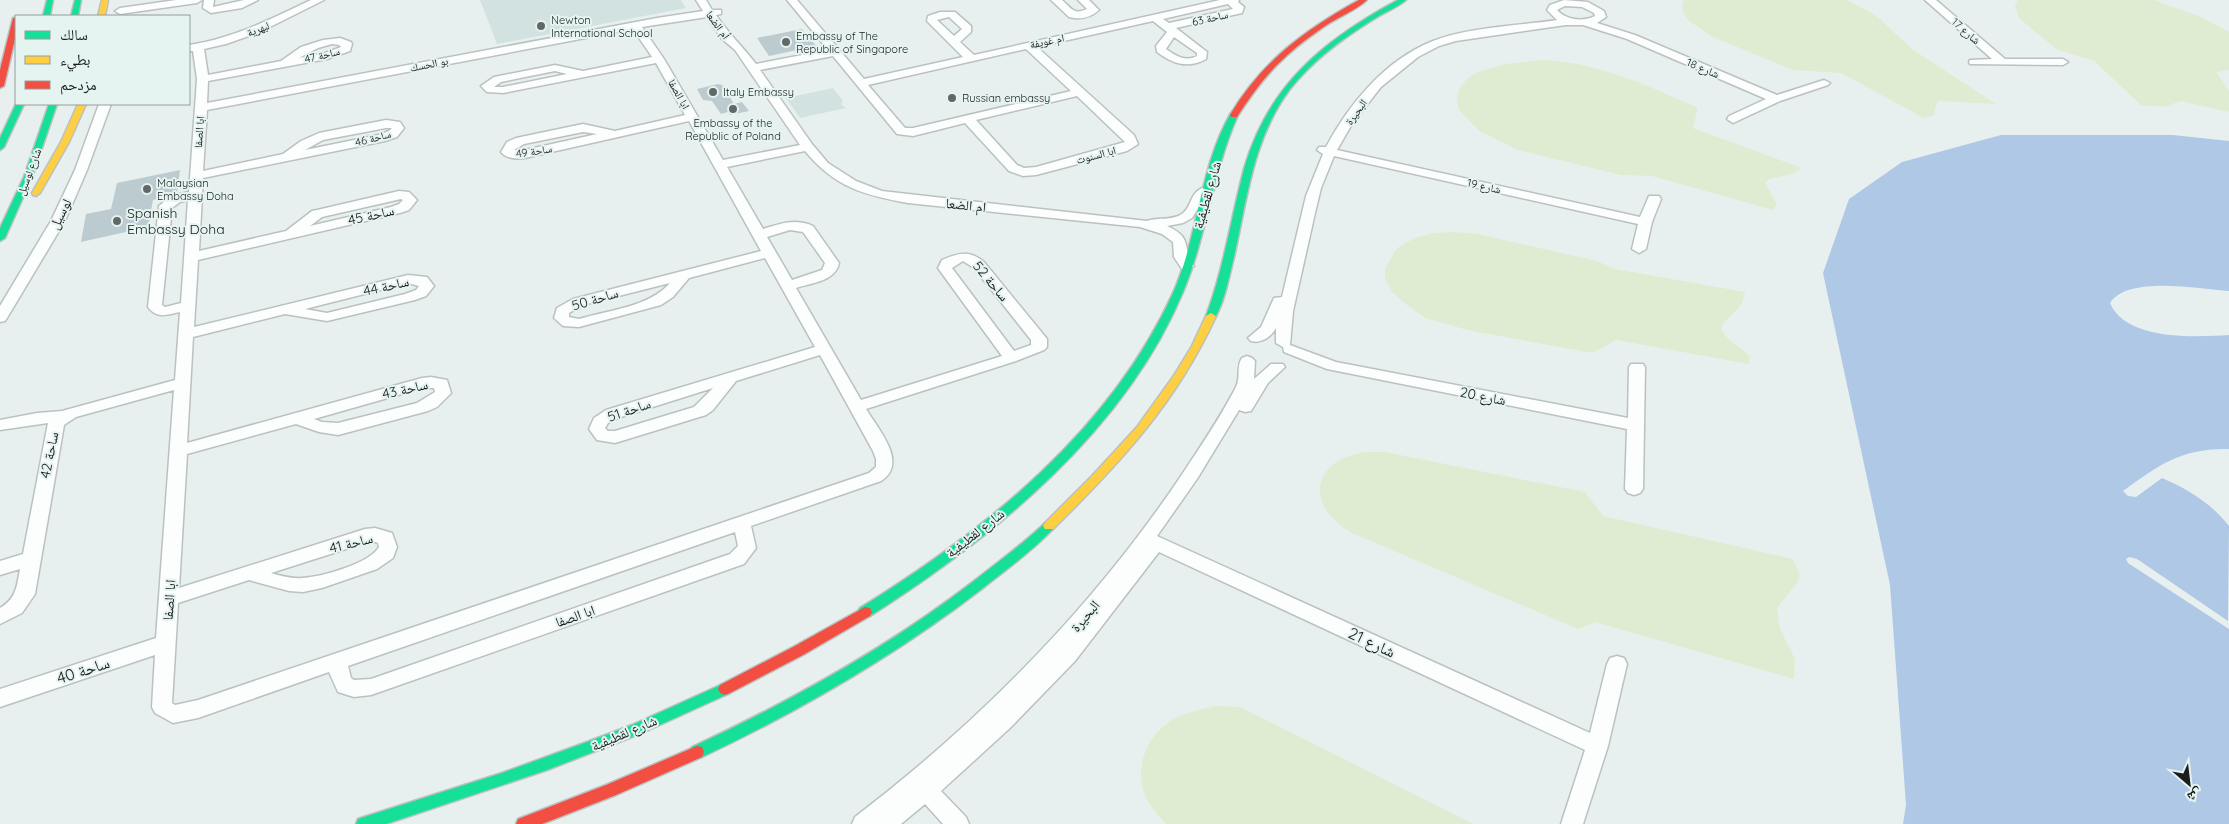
<svg xmlns="http://www.w3.org/2000/svg" width="2229" height="824" font-family="Quicksand,'Noto Naskh Arabic',sans-serif">
<style>
.built{fill:#d2e2e1}
.green{fill:#dfecd1}
.water{fill:#afc8e6}
.building{fill:#bccbcf}
.lines{fill:none;stroke-linecap:round;stroke-linejoin:round}
.street-casing{stroke:#bac1c0;stroke-width:3}
.fast-casing{stroke:#bac1c0;stroke-width:3}
.slow-casing{stroke:#bac1c0;stroke-width:3}
.jam-casing{stroke:#bac1c0;stroke-width:3}
.street{fill:#fcfdfd;fill-rule:evenodd}
.fast{fill:#16e098;fill-rule:evenodd}
.slow{fill:#ffcf43;fill-rule:evenodd}
.jam{fill:#f24e42;fill-rule:evenodd}
.poi-dot{fill:#616866;stroke:#e5f3f1;stroke-width:2}
.labels{text-anchor:middle;stroke-width:4;stroke-linejoin:round;paint-order:stroke}
.far-street-label{font-size:11px;fill:#191e1d;stroke:#e5f3f1}
.far-poi-label{font-size:11px;fill:#191e1d;stroke:#e5f3f1;text-anchor:start}
.street-label{font-size:14px;fill:#191e1d;stroke:#e5f3f1}
.poi-label{font-size:14px;fill:#191e1d;stroke:#e5f3f1;text-anchor:start}
.near-street-label{font-size:16px;fill:#191e1d;stroke:#e5f3f1}
</style>
<rect width="100%" height="100%" fill="#e8f0ef"/>
<!-- built -->
<g class="built">
<path d="M 480,0 L 681,0 L 686,8 L 497,44 Z"/>
<path d="M 833,88 L 843,101 L 841,104 L 846,108 L 800,118 L 786,98 Z"/>
</g>
<!-- green -->
<g class="green">
<path d="M 1684,0 L 1847,0 L 1868,11 L 1880,19 L 1912,49 L 1996,104 L 1939,101 L 1936,104 L 1934,115 L 1924,118 L 1841,73 L 1793,70 L 1713,37 L 1689,21 L 1683,12 L 1682,4 Z"/>
<path d="M 2018,0 L 2154,0 L 2201,17 L 2229,32 L 2229,70 L 2216,72 L 2229,91 L 2229,112 L 2181,101 L 2164,107 L 2141,105 L 2094,61 L 2056,49 L 2019,18 L 2015,6 Z"/>
<path d="M 1543,60 C 1600,63 1647,85 1698,108 L 1693,128 L 1802,168 L 1792,174 L 1769,179 L 1765,183 L 1777,204 L 1773,210 L 1652,176 L 1621,175 L 1518,150 L 1479,131 L 1459,110 L 1457,99 L 1459,89 L 1465,81 L 1475,73 L 1505,64 Z"/>
<path d="M 1455,232 L 1478,234 L 1597,261 L 1615,269 L 1745,292 C 1741,315 1728,312 1721,329 C 1727,341 1740,346 1749,356 L 1749,364 L 1616,340 L 1593,353 L 1467,330 L 1425,318 L 1407,305 L 1392,292 L 1385,279 L 1385,269 L 1396,249 L 1407,242 L 1418,237 L 1435,233 Z"/>
<path d="M 1365,452 L 1385,452 L 1585,492 L 1603,516 L 1793,559 L 1800,575 L 1797,583 L 1777,608 L 1780,629 L 1795,659 L 1794,679 L 1595,622 L 1578,629 L 1352,533 C 1306,507 1309,461 1365,452 Z"/>
<path d="M 1217,706 L 1240,707 L 1473,824 L 1166,824 C 1161,818 1155,813 1151,806 C 1130,776 1144,734 1176,718 C 1189,711 1203,709 1217,706 Z"/>
</g>
<!-- water -->
<path class="water" d="M 2001,135 L 2173,135 L 2229,141 L 2229,291 C 2200,289 2128,275 2110,303 C 2126,341 2195,337 2229,335 L 2229,449 C 2182,448 2160,464 2123,491 L 2128,496 L 2136,497 L 2162,478 C 2188,489 2212,504 2229,526 L 2228,621 L 2137,559 L 2129,557 L 2126,559 L 2128,563 L 2229,629 L 2229,824 L 1903,824 L 1906,805 L 1890,585 L 1823,273 L 1849,199 L 1902,162 Z"/>
<!-- building -->
<g class="building">
<path d="M 802,29 L 816,46 L 769,56 L 757,38 Z"/>
<path d="M 718,84 L 722,85 L 734,104 L 742,102 L 749,111 L 730,115 L 728,112 L 721,114 L 712,101 L 703,100 L 697,89 Z"/>
<path d="M 180,170 L 177,193 L 153,200 L 148,227 L 81,242 L 86,214 L 111,209 L 117,183 Z"/>
</g>
<g class="lines">
<!-- street casing -->
<g class="street-casing">
<g id="street">
<path d="M 176,0 L 202,0 L 197,3 L 120,14 L 115,11 L 120,8 Z"/>
<path d="M 204,0 L 214,0 L 213,7 L 244,0 L 258,0 L 242,8 L 211,13 L 203,8 Z"/>
<path d="M 311,0 L 324,0 L 260,32 L 226,44 L 204,49 L 208,75 L 281,61 L 301,47 L 323,40 L 340,38 L 351,42 L 352,44 L 350,51 L 327,59 L 208,81 L 207,103 L 657,18 L 703,11 L 696,0 L 706,0 L 712,10 L 721,10 L 721,14 L 716,15 C 728,33 743,47 756,64 L 828,50 L 787,0 L 797,0 L 864,79 L 963,57 L 927,21 L 928,16 L 940,12 L 955,12 L 971,26 L 971,32 L 960,42 L 974,55 L 1220,0 L 1239,0 L 1238,2 L 1244,7 L 1242,13 L 1176,28 L 1207,52 L 1206,59 C 1188,69 1173,64 1157,52 L 1156,46 L 1167,32 L 1153,21 L 1037,47 L 1134,135 L 1138,144 L 1127,151 L 1036,175 L 1023,176 L 1009,171 L 965,123 L 913,136 L 897,134 L 833,56 L 760,70 L 812,144 L 828,163 L 856,181 L 882,191 L 1147,221 C 1158,217 1171,221 1182,214 C 1194,205 1188,191 1208,186 L 1214,190 L 1204,199 L 1192,218 L 1183,223 L 1167,226 C 1194,238 1181,247 1194,266 L 1187,270 L 1182,269 L 1174,257 L 1173,242 L 1162,234 L 1140,227 L 908,203 C 863,195 835,187 805,151 L 727,167 L 763,229 C 780,224 795,218 813,226 L 839,263 C 836,281 811,283 796,288 L 861,400 L 1002,356 L 938,268 L 942,260 C 958,253 970,250 984,262 L 1047,339 L 1047,347 L 1044,350 L 1016,361 L 866,409 C 878,429 909,463 881,481 L 751,526 L 756,548 L 744,564 L 371,695 L 354,697 L 338,692 L 329,672 L 198,718 L 173,723 L 155,713 L 152,707 L 155,655 L 0,707 L 0,689 L 156,638 L 174,390 L 76,417 L 64,425 L 35,594 L 22,613 L 0,624 L 0,608 C 16,599 17,586 20,569 L 0,575 L 0,561 L 23,554 L 48,423 L 0,430 L 0,420 L 37,413 L 62,411 L 175,380 L 180,312 C 167,315 157,319 148,307 L 159,206 L 171,196 L 189,192 L 197,79 L 193,51 L 189,51 L 189,45 C 232,39 271,19 311,0 ZM 1228,4 L 1233,9 L 1169,23 L 1163,19 ZM 707,17 L 721,38 L 735,50 L 800,145 L 723,160 L 664,59 L 642,27 ZM 949,17 L 962,29 L 954,36 L 937,20 ZM 633,29 L 652,57 L 583,71 L 555,65 L 494,77 L 481,86 L 487,92 L 503,93 L 656,63 L 685,115 L 615,131 L 583,124 L 516,138 L 507,142 L 501,152 C 507,159 517,159 525,158 L 689,121 L 761,251 L 573,299 L 557,308 L 554,318 L 563,326 L 579,327 L 661,305 L 673,297 L 689,278 L 765,258 L 815,347 L 606,410 L 594,418 L 589,429 L 597,440 L 615,443 L 706,415 L 713,410 L 736,381 L 820,355 L 873,451 L 876,459 L 876,467 L 869,473 L 198,700 L 175,705 L 172,703 L 178,603 L 249,580 L 289,591 L 303,592 L 322,588 L 377,569 L 393,558 L 397,547 L 392,533 L 375,528 L 365,529 L 179,588 L 187,454 L 296,424 L 319,432 L 338,435 L 428,411 L 437,407 L 451,393 L 447,380 L 431,377 L 422,378 L 187,443 L 193,337 L 285,314 L 327,321 L 415,300 L 426,296 L 434,286 L 427,277 L 408,275 L 194,327 L 198,260 L 400,213 L 409,210 L 417,200 L 409,192 L 399,191 L 317,210 L 312,211 L 286,231 L 199,251 L 203,178 L 385,141 L 397,137 L 404,128 L 400,122 L 386,120 L 319,133 L 301,141 L 283,154 L 203,171 L 207,110 ZM 1174,37 L 1197,53 L 1197,56 C 1185,62 1176,56 1166,49 ZM 332,44 L 339,45 L 341,47 L 325,53 L 299,58 L 318,48 ZM 1026,49 L 1071,91 L 913,128 L 905,128 L 868,85 ZM 555,71 L 567,74 L 503,87 L 494,87 L 501,82 ZM 1077,96 L 1125,142 L 1036,167 L 1024,168 L 1017,165 L 976,120 ZM 386,128 L 392,128 L 389,131 L 378,135 L 305,150 L 323,140 ZM 583,132 L 597,134 L 525,150 L 514,150 L 524,144 ZM 401,199 L 403,200 L 399,204 L 391,207 L 310,226 L 322,217 ZM 188,200 L 181,303 L 165,307 L 162,305 L 172,208 L 180,202 ZM 790,230 L 803,232 L 825,263 L 822,270 L 792,280 L 767,237 ZM 963,261 L 974,268 L 1031,340 L 1031,345 L 1014,351 L 952,268 ZM 408,283 L 419,286 L 416,290 L 405,294 L 327,313 L 305,309 ZM 670,283 C 649,307 609,310 579,319 L 569,317 L 569,313 L 583,305 ZM 423,388 L 434,388 L 435,392 L 417,403 L 338,423 L 322,422 L 314,419 ZM 713,388 L 694,407 L 615,431 L 608,431 L 605,428 L 608,423 L 618,418 ZM 735,532 L 738,546 L 730,554 L 371,679 L 354,680 L 351,678 L 348,666 ZM 375,542 L 378,543 L 379,547 C 369,564 321,577 302,578 C 292,579 281,576 271,573 L 365,543 Z"/>
<path d="M 1051,0 L 1062,0 C 1072,9 1074,15 1087,9 L 1078,0 L 1089,0 L 1099,10 C 1090,18 1081,20 1069,17 Z"/>
<path d="M 1564,0 L 1588,2 L 1604,11 L 1606,17 L 1597,23 L 1635,35 L 1777,95 L 1824,80 L 1830,83 L 1828,85 L 1780,101 L 1733,123 L 1727,119 L 1729,116 L 1766,99 L 1627,39 L 1583,25 L 1566,25 L 1456,41 L 1439,46 L 1418,57 L 1381,87 L 1352,124 L 1337,150 L 1640,217 L 1649,196 L 1659,196 L 1661,199 L 1652,222 L 1646,249 L 1639,253 L 1632,249 L 1638,224 L 1334,156 L 1321,188 L 1315,213 L 1293,311 L 1290,345 L 1336,362 L 1628,418 L 1629,367 L 1631,364 L 1643,364 L 1645,367 L 1643,489 L 1640,493 L 1634,495 L 1628,493 L 1625,489 L 1627,429 L 1327,369 L 1284,352 L 1283,347 L 1276,343 L 1276,328 C 1271,337 1261,344 1251,341 L 1248,338 L 1261,327 L 1274,298 L 1282,297 L 1306,196 L 1323,154 L 1317,150 L 1319,147 L 1326,147 C 1349,104 1385,60 1433,41 C 1469,27 1517,26 1557,20 L 1547,10 L 1550,5 ZM 1565,6 L 1582,7 L 1594,13 L 1595,16 C 1583,22 1566,20 1557,10 Z"/>
<path d="M 1925,0 L 1936,0 L 2005,59 L 2063,59 L 2068,62 L 2063,65 L 1970,64 L 1969,62 L 1970,60 L 1992,59 Z"/>
<path d="M 99,104 L 111,104 L 87,170 L 65,221 L 7,318 L 5,321 L 0,322 L 0,306 L 51,221 L 75,170 Z"/>
<path d="M 1247,356 L 1252,358 L 1255,361 L 1254,379 L 1271,364 L 1283,364 L 1285,367 L 1268,383 L 1251,411 L 1245,412 L 1239,410 L 1197,479 L 1157,536 L 1590,733 L 1607,664 L 1610,658 L 1617,656 L 1624,658 L 1627,664 L 1608,746 L 1583,824 L 1561,824 L 1585,750 L 1159,552 L 1075,661 L 1010,728 L 941,791 L 966,817 L 969,824 L 943,824 L 925,804 L 901,824 L 852,824 L 855,817 C 982,720 1096,604 1185,470 C 1203,443 1221,416 1236,387 C 1241,377 1236,366 1242,358 Z"/>
</g>
</g>
<!-- fast casing -->
<g class="fast-casing">
<g id="fast">
<path d="M 47,0 L 53,0 L 50,16 L 43,16 Z"/>
<path d="M 75,0 L 81,0 L 78,16 L 71,16 Z"/>
<path d="M 1398,0 L 1406,0 C 1397,8 1384,12 1374,19 C 1343,38 1313,60 1290,89 C 1253,138 1247,199 1234,257 C 1229,277 1225,300 1215,318 L 1207,318 L 1206,316 C 1224,268 1231,218 1244,169 C 1268,85 1324,40 1398,0 Z"/>
<path d="M 16,104 L 24,104 L 4,147 L 0,150 L 0,138 Z"/>
<path d="M 49,104 L 57,104 L 32,177 L 5,238 L 0,241 L 0,228 L 24,177 Z"/>
<path d="M 1231,113 L 1238,115 C 1212,173 1207,235 1183,292 C 1125,431 994,537 870,616 L 865,617 L 860,616 L 858,612 L 860,608 C 986,530 1110,431 1173,293 C 1199,235 1199,168 1231,113 Z"/>
<path d="M 1049,521 L 1053,523 L 1055,526 L 1053,529 C 1032,551 1007,569 983,588 C 896,655 801,710 702,757 L 697,758 L 692,757 L 690,752 L 692,747 C 791,701 887,648 974,581 C 998,562 1023,544 1045,523 Z"/>
<path d="M 725,683 L 730,685 L 732,689 L 730,693 L 642,733 L 547,770 L 386,824 L 356,824 L 358,819 L 364,817 L 502,773 L 587,742 L 632,725 Z"/>
</g>
</g>
<!-- slow casing -->
<g class="slow-casing">
<g id="slow">
<path d="M 102,0 L 108,0 L 105,16 L 98,16 Z"/>
<path d="M 78,104 L 86,104 L 69,142 L 40,193 L 36,196 L 33,195 L 32,193 L 61,142 Z"/>
<path d="M 1211,313 L 1216,316 C 1176,403 1120,463 1053,529 L 1045,529 L 1043,526 L 1045,523 L 1092,476 L 1137,427 L 1175,374 L 1192,346 L 1206,316 Z"/>
</g>
</g>
<!-- jam casing -->
<g class="jam-casing">
<g id="jam">
<path d="M 1359,0 L 1367,0 C 1355,11 1338,17 1325,26 C 1284,54 1264,75 1237,117 L 1231,117 L 1230,115 C 1262,61 1305,30 1359,0 Z"/>
<path d="M 13,18 L 16,18 L 16,34 L 4,86 L 0,88 L 0,70 Z"/>
<path d="M 865,607 L 870,608 L 872,612 L 870,616 L 803,655 L 730,693 L 725,695 L 720,693 L 718,689 L 720,685 L 793,647 Z"/>
<path d="M 697,746 L 702,747 L 704,752 L 702,757 L 616,795 L 542,824 L 516,824 L 518,819 L 606,785 Z"/>
</g>
</g>
<!-- street -->
<use href="#street" class="street"/>
<!-- fast -->
<use href="#fast" class="fast"/>
<!-- slow -->
<use href="#slow" class="slow"/>
<!-- jam -->
<use href="#jam" class="jam"/>
</g>
<!-- markers -->
<g class="poi-dot">
<circle cx="541" cy="26" r="5"/>
<circle cx="786" cy="42" r="5"/>
<circle cx="713" cy="92" r="5"/>
<circle cx="952" cy="98" r="5"/>
<circle cx="733" cy="109" r="5"/>
<circle cx="147" cy="189" r="5"/>
<circle cx="117" cy="221" r="5"/>
</g>
<g class="labels">
<!-- far-street labels -->
<g class="far-street-label">
<text transform="translate(1210 18) rotate(-13)" y="4">ساحة 63</text>
<text transform="translate(718 25) rotate(54)" y="4">أم الضعا</text>
<text transform="translate(258 29) rotate(-21)" y="4">لبهرية</text>
<text transform="translate(1966 31) rotate(41)" y="4">شارع 17</text>
<text transform="translate(1047 41) rotate(-12)" y="4">ام غويفة</text>
<text transform="translate(322 55) rotate(-14)" y="4">ساحة 47</text>
<text transform="translate(429 64) rotate(-11)" y="4">بو الحسك</text>
<text transform="translate(1703 68) rotate(23)" y="4">شارع 18</text>
<text transform="translate(679 94) rotate(61)" y="4">ابا الصفا</text>
<text transform="translate(1356 112) rotate(-54)" y="4">البحيرة</text>
<text transform="translate(199 132) rotate(-86)" y="4">ابا الصفا</text>
<text transform="translate(373 138) rotate(-15)" y="4">ساحة 46</text>
<text transform="translate(534 151) rotate(-9)" y="4">ساحة 49</text>
<text transform="translate(1096 155) rotate(-15)" y="4">ابا السنوت</text>
<text transform="translate(29 172) rotate(-69)" y="4">شارع لوسيل</text>
<text transform="translate(1484 186) rotate(13)" y="4">شارع 19</text>
</g>
<!-- far-poi labels -->
<g class="far-poi-label">
<text x="551" y="24">Newton<tspan x="551" dy="13">International School</tspan></text>
<text x="796" y="40">Embassy of The<tspan x="796" dy="13">Republic of Singapore</tspan></text>
<text x="723" y="96">Italy Embassy</text>
<text x="962" y="102">Russian embassy</text>
<text x="733" y="127" text-anchor="middle">Embassy of the<tspan x="733" dy="13">Republic of Poland</tspan></text>
<text x="157" y="187">Malaysian<tspan x="157" dy="13">Embassy Doha</tspan></text>
</g>
<!-- street labels -->
<g class="street-label">
<text transform="translate(1207 195) rotate(-74)" y="5">شارع لقطيفية</text>
<text transform="translate(966 205) rotate(6)" y="5">ام الضعا</text>
<text transform="translate(60 214) rotate(-63)" y="5">لوسيل</text>
<text transform="translate(371 215) rotate(-13)" y="5">ساحة 45</text>
<text transform="translate(991 281) rotate(50)" y="5">ساحة 52</text>
<text transform="translate(386 286) rotate(-13)" y="5">ساحة 44</text>
<text transform="translate(595 299) rotate(-17)" y="5">ساحة 50</text>
<text transform="translate(405 389) rotate(-13)" y="5">ساحة 43</text>
<text transform="translate(1483 396) rotate(11)" y="5">شارع 20</text>
<text transform="translate(629 410) rotate(-19)" y="5">ساحة 51</text>
<text transform="translate(49 455) rotate(-79)" y="5">ساحة 42</text>
<text transform="translate(975 533) rotate(-38)" y="5">شارع لقطيفية</text>
<text transform="translate(351 543) rotate(-14)" y="5">ساحة 41</text>
<text transform="translate(169 600) rotate(-86)" y="5">ابا الصفا</text>
<text transform="translate(575 616) rotate(-19)" y="5">ابا الصفا</text>
<text transform="translate(1085 616) rotate(-50)" y="5">البحيرة</text>
<text transform="translate(624 733) rotate(-23)" y="5">شارع لقطيفية</text>
</g>
<!-- poi labels -->
<g class="poi-label">
<text x="127" y="218">Spanish<tspan x="127" dy="16">Embassy Doha</tspan></text>
</g>
<!-- near-street labels -->
<g class="near-street-label">
<text transform="translate(1372 642) rotate(25)" y="6">شارع 21</text>
<text transform="translate(83 670) rotate(-18)" y="6">ساحة 40</text>
</g>
</g>
<!-- legend -->
<rect x="15" y="15" width="175" height="90" fill="#e5f3f1" stroke="#939e9c"/>
<rect x="25" y="31" width="25" height="8" fill="#16e098" stroke="#939e9c"/>
<text x="60" y="40" font-size="15" fill="#191e1d">سالك</text>
<rect x="25" y="56" width="25" height="8" fill="#ffcf43" stroke="#939e9c"/>
<text x="60" y="65" font-size="15" fill="#191e1d">بطيء</text>
<rect x="25" y="81" width="25" height="8" fill="#f24e42" stroke="#939e9c"/>
<text x="60" y="90" font-size="15" fill="#191e1d">مزدحم</text>
<!-- north arrow -->
<g transform="translate(2189 784) rotate(152)" stroke="#e5f3f1" stroke-width="4" paint-order="stroke">
<path d="M0-4L9 19L0 12L-9 19Z" fill="#191e1d"/>
<text y="-8" font-size="14" font-weight="bold" text-anchor="middle" fill="#191e1d">ش</text>
</g>
</svg>
